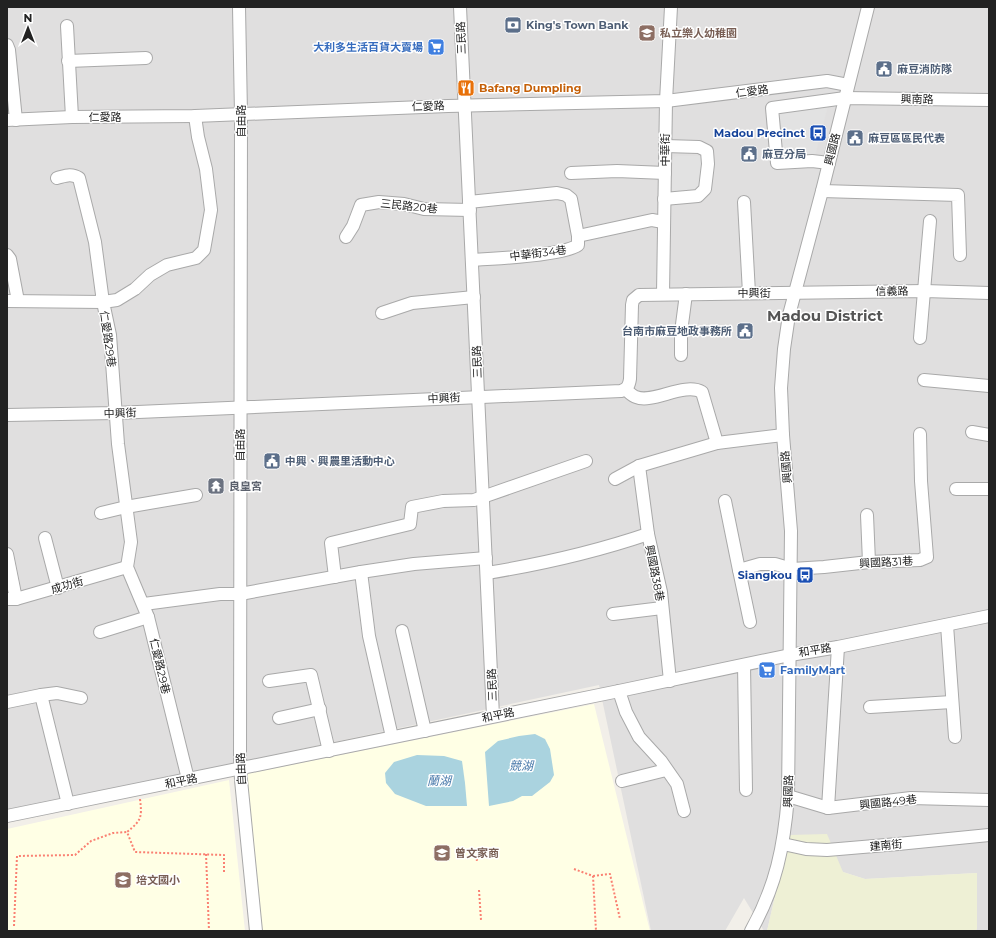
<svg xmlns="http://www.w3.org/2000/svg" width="996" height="938" font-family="Montserrat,'Noto Sans TC',sans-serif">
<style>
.residential{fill:#e0dfdf}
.education{fill:#ffffe5}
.farmland{fill:#eef0d5}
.parking{fill:#e2e2e2}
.water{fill:#aad3df}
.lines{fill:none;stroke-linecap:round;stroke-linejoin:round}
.minor-casing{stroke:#a9a9a9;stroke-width:14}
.path{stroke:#fa8072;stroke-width:2;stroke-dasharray:2 2;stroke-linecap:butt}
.minor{stroke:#fff;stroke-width:12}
.labels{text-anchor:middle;stroke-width:3;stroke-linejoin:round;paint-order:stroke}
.service-label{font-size:11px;font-weight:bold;fill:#4e5e75;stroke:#fff;text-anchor:start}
.education-label{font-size:11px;font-weight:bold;fill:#785e54;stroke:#fff;text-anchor:start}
.street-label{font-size:11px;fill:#222;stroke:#fff}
.shop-label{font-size:11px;font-weight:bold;fill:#366cbe;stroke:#fff;text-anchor:end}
.food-label{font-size:11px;font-weight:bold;fill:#c56008;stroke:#fff;text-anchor:start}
.transit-label{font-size:11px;font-weight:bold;fill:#164399;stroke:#fff;text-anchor:end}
.worship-label{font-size:11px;font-weight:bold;fill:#5b616d;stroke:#fff;text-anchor:start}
.water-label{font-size:12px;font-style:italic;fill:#4a7aab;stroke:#fff}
.district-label{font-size:15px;font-weight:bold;fill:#555;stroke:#fff}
</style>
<rect width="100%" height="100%" fill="#f2efe9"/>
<!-- residential -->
<path class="residential" d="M 7,7 L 989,7 L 989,931 L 975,931 L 977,929 L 977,873 L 865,879 L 843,872 L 789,835 L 767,931 L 764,931 L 744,898 L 725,931 L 651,931 L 599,685 L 237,763 L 7,810 Z"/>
<!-- education -->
<g class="education">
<path d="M 594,704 L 650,931 L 261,931 L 246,774 Z"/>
<path d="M 229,780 L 245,931 L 7,931 L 7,829 Z"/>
</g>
<!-- farmland -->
<path class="farmland" d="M 827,834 L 843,872 L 865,879 L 977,873 L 977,929 L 975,931 L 767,931 L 789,835 Z"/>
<!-- parking -->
<g class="parking">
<path d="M 828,106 L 815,156 L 781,160 L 776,111 Z"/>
<path d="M 678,156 L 705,156 L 702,193 L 671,199 L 673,157 Z"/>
</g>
<!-- water -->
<g class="water">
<path d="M 535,734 L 545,739 L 550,749 L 554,775 L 550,782 L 532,796 L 522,796 L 513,801 L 489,806 L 485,752 L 498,741 L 519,736 Z"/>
<path d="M 417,755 L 444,756 L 462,761 L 465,783 L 467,806 L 426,806 L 395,794 L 386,783 L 385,773 L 394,762 Z"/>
</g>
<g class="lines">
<!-- minor casing -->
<g class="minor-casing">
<g id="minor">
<path d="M 239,7 L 241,114 L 240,757 L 241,780 L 256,931"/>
<path d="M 460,7 L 493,716"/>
<path d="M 67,26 L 72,117"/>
<path d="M 7,45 L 9,50 L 16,120"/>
<path d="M 68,61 L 146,58"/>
<path d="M 7,120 L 72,117 L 195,116 L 448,106 L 666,101 L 827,81 L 848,85"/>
<path d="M 829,163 L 812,161 L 777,163 L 772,108 L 845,98 L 989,100"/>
<path d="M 571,173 L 617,171 L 665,173"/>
<path d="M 822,191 L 958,195 L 960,255"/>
<path d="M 664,199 L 698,196 L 705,189 L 708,164 L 707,151 L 699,147 L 665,146"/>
<path d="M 469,202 L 557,193 L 566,195 L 571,199 L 578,236 L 578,245 C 565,255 492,259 472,260"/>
<path d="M 744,202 L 749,293"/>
<path d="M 578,236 L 652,220 L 663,222"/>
<path d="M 346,237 L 353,226 L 361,205 L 379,202 L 404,204 L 424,209 L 470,210"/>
<path d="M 7,255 L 10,259 L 18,301"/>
<path d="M 663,294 L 666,101 L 671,7"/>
<path d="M 7,301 L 103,302 L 95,242 L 79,178 C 71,173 65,176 57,178"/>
<path d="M 382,313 L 412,303 L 474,297"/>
<path d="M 920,338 L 930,221"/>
<path d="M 681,355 L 681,332 L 686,294"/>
<path d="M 924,380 L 989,386"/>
<path d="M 626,390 C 629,392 632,396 636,397 C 653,404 684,382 702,392 L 717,443"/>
<path d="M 7,415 L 115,413 L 621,391 C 627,389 629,386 630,379 L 632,305 L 633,300 L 639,295 L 925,291 L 989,293"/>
<path d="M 972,432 L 989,435"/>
<path d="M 639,466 L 648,534 L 661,592 L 670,681"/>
<path d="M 615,479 L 639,466 L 717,443 L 783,435"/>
<path d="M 956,489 L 989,489"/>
<path d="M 725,501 L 739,570"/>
<path d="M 101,513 L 126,507 L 196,495"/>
<path d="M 867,515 L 869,562"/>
<path d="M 45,538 L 58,588"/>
<path d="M 7,554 L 16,599"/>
<path d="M 361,572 L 369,636 L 392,737"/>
<path d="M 487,573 C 542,564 595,552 648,534"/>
<path d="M 335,577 L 331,543 L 410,524 L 412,507 L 443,501 L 474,500 L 586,461"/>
<path d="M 7,599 L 16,599 L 127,567"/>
<path d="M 144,604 L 220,594 L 240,594 L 361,572 L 414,564 L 486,558"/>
<path d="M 613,614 L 662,608"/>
<path d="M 750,622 L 739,570 L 760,564 L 775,564 L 792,569 L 824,567 L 869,562 L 920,560 L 927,557 L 921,481 L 920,434"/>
<path d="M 947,625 L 955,737"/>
<path d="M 402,631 L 425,731"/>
<path d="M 100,632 L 148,617"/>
<path d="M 744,665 L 746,790"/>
<path d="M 269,681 L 311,675 L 329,751"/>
<path d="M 619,691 L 626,712 L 639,737 L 661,761 L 677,784 L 684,811"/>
<path d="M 41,695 L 68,804"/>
<path d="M 7,702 L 41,695 L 57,693 L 81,698"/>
<path d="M 870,707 L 952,702"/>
<path d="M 279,718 L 320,709"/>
<path d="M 188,779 L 148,617 L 127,567 L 131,542 L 118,444 L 110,335 L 103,302 L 117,300 L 135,289 L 150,275 L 167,265 L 196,258 L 204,250 L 211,210 L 206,169 L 198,137 L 195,116"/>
<path d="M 622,781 L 666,770"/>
<path d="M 788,796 L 828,808 L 911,798 L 989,800"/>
<path d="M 828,808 L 838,647"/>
<path d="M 7,816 L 619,691 L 790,655 L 838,647 L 989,616"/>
<path d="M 783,844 L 806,849 L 827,850 L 898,844 L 989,835"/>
<path d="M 751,931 C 776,886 784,847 788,796 L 791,531 L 783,435 L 781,388 L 784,349 L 789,315 L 822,191 L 868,7"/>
</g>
</g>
<!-- path -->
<g class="path">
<path d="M 140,799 C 142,817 142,820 127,832 L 135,852 L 224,855 L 224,872"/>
<path d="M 476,851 L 477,862"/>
<path d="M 206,854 L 209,931"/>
<path d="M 574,869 L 593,876 L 596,931"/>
<path d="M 593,876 L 610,874 L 620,919"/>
<path d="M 479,890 L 481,920"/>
<path d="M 14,926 L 17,856 L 75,855 L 91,841 L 113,833 L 127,832"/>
</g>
<!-- minor -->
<use href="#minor" class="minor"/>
</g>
<!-- icons -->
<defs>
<g id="bank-square" transform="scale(0.9)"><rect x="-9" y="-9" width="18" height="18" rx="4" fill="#5c6f8a" stroke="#fff"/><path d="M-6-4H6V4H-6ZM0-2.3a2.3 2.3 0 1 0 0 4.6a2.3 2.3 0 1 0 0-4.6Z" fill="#fff"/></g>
<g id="school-square" transform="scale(0.9)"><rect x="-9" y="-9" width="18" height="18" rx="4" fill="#8d6e63" stroke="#fff"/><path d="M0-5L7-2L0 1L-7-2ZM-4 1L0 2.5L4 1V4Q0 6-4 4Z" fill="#fff"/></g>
<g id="supermarket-square" transform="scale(0.9)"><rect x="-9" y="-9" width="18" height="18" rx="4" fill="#3f7fe0" stroke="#fff"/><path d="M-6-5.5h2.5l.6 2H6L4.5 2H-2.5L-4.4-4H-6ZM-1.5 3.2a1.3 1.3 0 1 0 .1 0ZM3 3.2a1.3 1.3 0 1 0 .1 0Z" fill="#fff"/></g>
<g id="civic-square" transform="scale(0.9)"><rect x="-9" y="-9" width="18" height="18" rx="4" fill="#5c6f8a" stroke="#fff"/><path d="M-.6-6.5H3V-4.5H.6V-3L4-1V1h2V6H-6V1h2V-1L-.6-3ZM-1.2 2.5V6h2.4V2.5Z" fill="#fff"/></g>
<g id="restaurant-square" transform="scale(0.9)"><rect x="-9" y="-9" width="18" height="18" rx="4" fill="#e8710a" stroke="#fff"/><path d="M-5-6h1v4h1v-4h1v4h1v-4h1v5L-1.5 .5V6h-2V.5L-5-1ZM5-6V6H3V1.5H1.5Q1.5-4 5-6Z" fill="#fff"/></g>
<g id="bus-square" transform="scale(0.9)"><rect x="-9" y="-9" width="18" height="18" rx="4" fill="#1a4fb4" stroke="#fff"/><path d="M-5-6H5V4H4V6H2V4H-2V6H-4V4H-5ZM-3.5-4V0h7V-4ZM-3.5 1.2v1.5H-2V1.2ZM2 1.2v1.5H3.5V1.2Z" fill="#fff"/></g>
<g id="temple-square" transform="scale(0.9)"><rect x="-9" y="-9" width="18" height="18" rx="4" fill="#6b7280" stroke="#fff"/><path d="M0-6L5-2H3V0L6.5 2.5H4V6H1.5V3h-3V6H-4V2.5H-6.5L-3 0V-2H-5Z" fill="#fff"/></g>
</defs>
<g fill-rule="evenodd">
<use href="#bank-square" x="513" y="25"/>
<use href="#school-square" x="647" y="33"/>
<use href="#supermarket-square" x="436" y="47"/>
<use href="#civic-square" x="884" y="69"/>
<use href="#restaurant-square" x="466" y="88"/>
<use href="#bus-square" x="818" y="133"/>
<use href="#civic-square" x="855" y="138"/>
<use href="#civic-square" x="749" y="154"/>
<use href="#civic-square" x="745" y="331"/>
<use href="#civic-square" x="272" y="461"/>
<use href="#temple-square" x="216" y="486"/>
<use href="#bus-square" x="805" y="575"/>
<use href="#supermarket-square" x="767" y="670"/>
<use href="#school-square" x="442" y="853"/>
<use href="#school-square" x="123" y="880"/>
</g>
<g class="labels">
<!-- service labels -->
<g class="service-label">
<text x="526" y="29">King's Town Bank</text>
<text x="897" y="73">麻豆消防隊</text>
<text x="868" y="142">麻豆區區民代表</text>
<text x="762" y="158">麻豆分局</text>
<text x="732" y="335" text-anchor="end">台南市麻豆地政事務所</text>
<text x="285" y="465">中興、興農里活動中心</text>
</g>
<!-- education labels -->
<g class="education-label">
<text x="660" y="37">私立樂人幼稚園</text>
<text x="455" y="857">曾文家商</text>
<text x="136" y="884">培文國小</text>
</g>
<!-- street labels -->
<g class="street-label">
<text transform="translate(461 38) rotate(-92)" y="4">三民路</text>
<text transform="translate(752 91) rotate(-7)" y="4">仁愛路</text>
<text transform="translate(917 99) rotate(1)" y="4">興南路</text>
<text transform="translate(428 106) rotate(-2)" y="4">仁愛路</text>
<text x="105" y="121">仁愛路</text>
<text transform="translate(241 121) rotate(-90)" y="4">自由路</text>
<text transform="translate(832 149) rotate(-76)" y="4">興國路</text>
<text transform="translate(665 150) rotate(-90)" y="4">中華街</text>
<text transform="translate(409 206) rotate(6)" y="4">三民路20巷</text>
<text transform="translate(538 253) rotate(-7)" y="4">中華街34巷</text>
<text transform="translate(892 291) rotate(-1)" y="4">信義路</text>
<text x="754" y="297">中興街</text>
<text transform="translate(108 339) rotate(82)" y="4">仁愛路29巷</text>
<text transform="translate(477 362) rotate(-92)" y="4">三民路</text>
<text transform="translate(444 398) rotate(-3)" y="4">中興街</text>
<text transform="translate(120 413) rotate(-2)" y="4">中興街</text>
<text transform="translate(240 445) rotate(-90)" y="4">自由路</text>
<text transform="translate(786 467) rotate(-95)" y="4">興國路</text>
<text transform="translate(886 562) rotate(-3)" y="4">興國路31巷</text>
<text transform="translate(655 573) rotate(79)" y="4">興國路38巷</text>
<text transform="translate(67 585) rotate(-16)" y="4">成功街</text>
<text transform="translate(815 650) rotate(-9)" y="4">和平路</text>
<text transform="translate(160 666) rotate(77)" y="4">仁愛路29巷</text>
<text transform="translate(492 685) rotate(-92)" y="4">三民路</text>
<text transform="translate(498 715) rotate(-12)" y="4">和平路</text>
<text transform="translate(241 769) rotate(-93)" y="4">自由路</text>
<text transform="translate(181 781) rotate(-12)" y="4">和平路</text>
<text transform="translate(788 791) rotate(-88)" y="4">興國路</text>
<text transform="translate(888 802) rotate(-6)" y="4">興國路49巷</text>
<text transform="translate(886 845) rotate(-5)" y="4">建南街</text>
</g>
<!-- shop labels -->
<g class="shop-label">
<text x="423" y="51">大利多生活百貨大賣場</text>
<text x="780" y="674" text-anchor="start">FamilyMart</text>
</g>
<!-- food labels -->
<g class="food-label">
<text x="479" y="92">Bafang Dumpling</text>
</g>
<!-- transit labels -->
<g class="transit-label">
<text x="805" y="137">Madou Precinct</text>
<text x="792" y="579">Siangkou</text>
</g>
<!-- worship labels -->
<g class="worship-label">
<text x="229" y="490">良皇宮</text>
</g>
<!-- water labels -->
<g class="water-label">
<text x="521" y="770">競湖</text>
<text x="439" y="785">蘭湖</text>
</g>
<!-- district labels -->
<g class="district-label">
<text x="825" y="321">Madou District</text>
</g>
</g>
<!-- border -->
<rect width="996" height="938" fill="none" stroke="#222222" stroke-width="16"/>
<!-- north arrow -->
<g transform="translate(28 28)" stroke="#ffffff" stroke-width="3" paint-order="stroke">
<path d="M0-3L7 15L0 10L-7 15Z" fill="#222222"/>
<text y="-6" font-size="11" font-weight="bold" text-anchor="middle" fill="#222222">N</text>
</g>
</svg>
